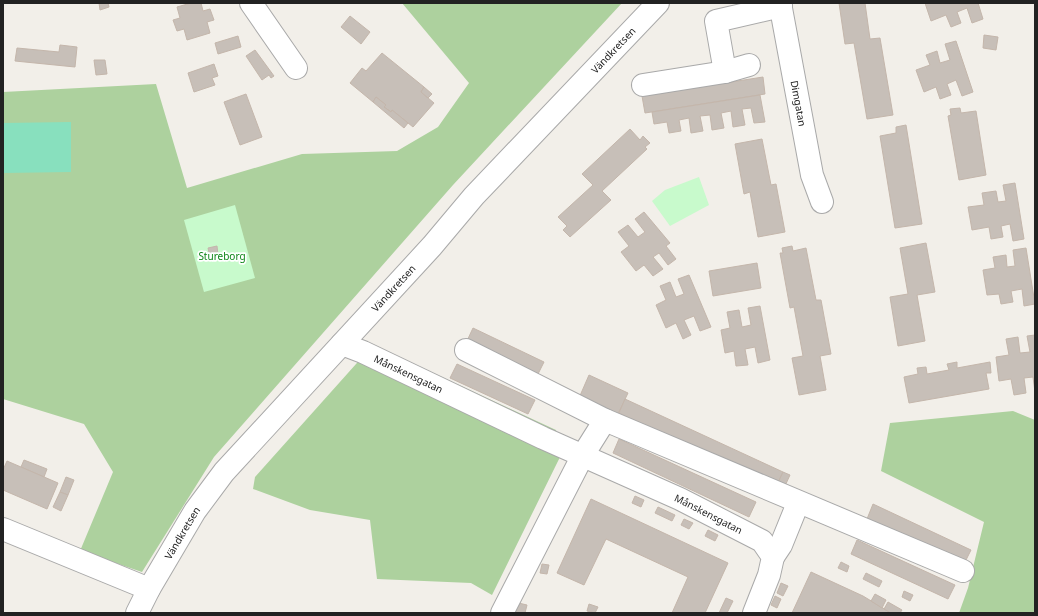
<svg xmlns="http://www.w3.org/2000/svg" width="1038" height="616" font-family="'Noto Sans',sans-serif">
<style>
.forest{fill:#add19e}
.park{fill:#c8facc}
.pitch{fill:#88e0be}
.building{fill:#c7bfb8;stroke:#c4b6ab}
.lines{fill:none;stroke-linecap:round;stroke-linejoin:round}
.minor-casing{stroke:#a9a9a9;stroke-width:24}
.minor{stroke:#fff;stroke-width:22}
.labels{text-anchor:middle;stroke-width:3.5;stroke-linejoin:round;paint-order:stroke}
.street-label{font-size:10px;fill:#222;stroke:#fff}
.park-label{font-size:10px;fill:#0c8416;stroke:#fff}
</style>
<rect width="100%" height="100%" fill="#f2efe9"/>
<!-- forest -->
<g class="forest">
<path d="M 402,3 L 622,3 L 453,185 L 214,457 L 142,572 L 80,551 L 113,472 L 84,424 L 3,399 L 3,92 L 156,84 L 187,188 L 302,154 L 397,151 L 438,127 L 469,83 Z"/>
<path d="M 373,345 L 556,430 L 561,455 L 492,595 L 471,583 L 377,579 L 370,520 L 310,510 L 253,489 L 255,477 Z"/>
<path d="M 1013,411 L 1035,420 L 1035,613 L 959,613 L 968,588 L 984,522 L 881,471 L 890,423 Z"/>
</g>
<!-- park -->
<g class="park">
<path d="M 699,177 L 709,205 L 670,226 L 652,201 L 665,190 Z"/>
<path d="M 235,205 L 255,278 L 204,292 L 184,220 Z"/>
</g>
<!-- pitch -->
<path class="pitch" d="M 71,122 L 71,172 L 3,173 L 3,123 Z"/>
<!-- building -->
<g class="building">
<path d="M 99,3 L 108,3 L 109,7 L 100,10 Z"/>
<path d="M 191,3 L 201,3 L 203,11 L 210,9 L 214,20 L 207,22 L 210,33 L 187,40 L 184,29 L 177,31 L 173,20 L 180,18 L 177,7 Z"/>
<path d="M 839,3 L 865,3 L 870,39 L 880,38 L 893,115 L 867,119 L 854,43 L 845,44 Z"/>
<path d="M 925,3 L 978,3 L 983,19 L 972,23 L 967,8 L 957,12 L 961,23 L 951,27 L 946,15 L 931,21 Z"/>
<path d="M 350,16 L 370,32 L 361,44 L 341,27 Z"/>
<path d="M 984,35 L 998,37 L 996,50 L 983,48 Z"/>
<path d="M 238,36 L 241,47 L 218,54 L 215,43 Z"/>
<path d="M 956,41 L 973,92 L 962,96 L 956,80 L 947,84 L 951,95 L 940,99 L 936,87 L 924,92 L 916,70 L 930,65 L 926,55 L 937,51 L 940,63 L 950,60 L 945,44 Z"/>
<path d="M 60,45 L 77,47 L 75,67 L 15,61 L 17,48 L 59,52 Z"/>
<path d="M 255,50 L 274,76 L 271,78 L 269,75 L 262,80 L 246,56 Z"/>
<path d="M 382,53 L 424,87 L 421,92 L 434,103 L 413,127 L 392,110 L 391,112 L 384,107 L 386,105 L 376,97 L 373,102 L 350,83 L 362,68 L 366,71 Z"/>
<path d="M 94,60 L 105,60 L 107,74 L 96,75 Z"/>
<path d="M 214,64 L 218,76 L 212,78 L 215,85 L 194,92 L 188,73 Z"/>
<path d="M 763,77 L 765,94 L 645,113 L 642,96 Z"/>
<path d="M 424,87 L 432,94 L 428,98 L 421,92 Z"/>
<path d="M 246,94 L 262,137 L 240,145 L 224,102 Z"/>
<path d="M 760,95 L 765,122 L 754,123 L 751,108 L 742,109 L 745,125 L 733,127 L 731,111 L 721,113 L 724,128 L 712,130 L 710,115 L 700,116 L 703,131 L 691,133 L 689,118 L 679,120 L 681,131 L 669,133 L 667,122 L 654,124 L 652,112 Z"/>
<path d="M 376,97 L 386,105 L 384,107 L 391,112 L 392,110 L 408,123 L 404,128 L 373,102 Z"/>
<path d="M 960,108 L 961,113 L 976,111 L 986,175 L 959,180 L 948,116 L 951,115 L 950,109 Z"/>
<path d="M 906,125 L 922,224 L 895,228 L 880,136 L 896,133 L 896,127 Z"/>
<path d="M 630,129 L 640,140 L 643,136 L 650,143 L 645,147 L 647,149 L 602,191 L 611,200 L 570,237 L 563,230 L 567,226 L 558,217 L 593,185 L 582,174 Z"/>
<path d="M 762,139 L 771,185 L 776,184 L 785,232 L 758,237 L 750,192 L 744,194 L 735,144 Z"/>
<path d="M 1015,183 L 1024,239 L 1013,241 L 1010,224 L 1001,226 L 1003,237 L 991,239 L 989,227 L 972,230 L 968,207 L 984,205 L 982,193 L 996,191 L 998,202 L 1006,201 L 1003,185 Z"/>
<path d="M 644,212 L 670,243 L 666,246 L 676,259 L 668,265 L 659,253 L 653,257 L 663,269 L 653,276 L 644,265 L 636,271 L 621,252 L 629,246 L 618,232 L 628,225 L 638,237 L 645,232 L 635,219 Z"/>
<path d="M 926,243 L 935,292 L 917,295 L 925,341 L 898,346 L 890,297 L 908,294 L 900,248 Z"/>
<path d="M 217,246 L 218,255 L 210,257 L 208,248 Z"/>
<path d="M 792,246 L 793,251 L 806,248 L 816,300 L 821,300 L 831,354 L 820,356 L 826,390 L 799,395 L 792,358 L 803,356 L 794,307 L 790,308 L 780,253 L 783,253 L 782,248 Z"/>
<path d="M 1026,248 L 1035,304 L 1024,306 L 1022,289 L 1011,291 L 1013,302 L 1001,304 L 999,294 L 987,295 L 983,270 L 995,268 L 993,257 L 1006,255 L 1007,267 L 1015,266 L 1013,250 Z"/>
<path d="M 757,263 L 761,288 L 713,296 L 709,271 Z"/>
<path d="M 689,275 L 711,327 L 700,331 L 694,316 L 684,320 L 691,335 L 683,339 L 676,323 L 666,328 L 656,305 L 666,300 L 660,286 L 670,282 L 676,297 L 684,294 L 678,279 Z"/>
<path d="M 760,306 L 770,360 L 758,363 L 755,347 L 745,349 L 748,365 L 736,366 L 734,351 L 725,353 L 721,330 L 730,328 L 727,312 L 739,310 L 742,327 L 751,325 L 748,308 Z"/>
<path d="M 473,328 L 544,362 L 537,376 L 466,343 Z"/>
<path d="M 1035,335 L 1035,392 L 1033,377 L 1024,378 L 1026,393 L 1014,395 L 1011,379 L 999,381 L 996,357 L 1009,355 L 1006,339 L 1018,337 L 1020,353 L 1030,352 L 1027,336 Z"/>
<path d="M 957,362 L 957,368 L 990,362 L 991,373 L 986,373 L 989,389 L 909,403 L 904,377 L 918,374 L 917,368 L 926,367 L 927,374 L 949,370 L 947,364 Z"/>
<path d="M 457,364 L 535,400 L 528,414 L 450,378 Z"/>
<path d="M 589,375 L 628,393 L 617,416 L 579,398 Z"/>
<path d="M 625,399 L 783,472 L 776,487 L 619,413 Z"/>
<path d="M 619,439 L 756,502 L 749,517 L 613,453 Z"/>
<path d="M 24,460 L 47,469 L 44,477 L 21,467 Z"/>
<path d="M 7,461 L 58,483 L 47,509 L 3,490 L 3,470 Z"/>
<path d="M 783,472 L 790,475 L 784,488 L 777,485 Z"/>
<path d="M 66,477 L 74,480 L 68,495 L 60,492 Z"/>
<path d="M 60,492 L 68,495 L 61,511 L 53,507 Z"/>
<path d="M 635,496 L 644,500 L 641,507 L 632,503 Z"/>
<path d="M 591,499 L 728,563 L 705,613 L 672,613 L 688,577 L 606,539 L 584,585 L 557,573 Z"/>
<path d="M 873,504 L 971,550 L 964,564 L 867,519 Z"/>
<path d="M 658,507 L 675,515 L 672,521 L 655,513 Z"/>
<path d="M 684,519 L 693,523 L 689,529 L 681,525 Z"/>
<path d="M 708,530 L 718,535 L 715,541 L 705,536 Z"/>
<path d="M 857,540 L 955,585 L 948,599 L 851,554 Z"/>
<path d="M 841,562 L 849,566 L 847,572 L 838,568 Z"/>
<path d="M 542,564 L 549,565 L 547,574 L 540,573 Z"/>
<path d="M 811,572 L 863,596 L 891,613 L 792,613 Z"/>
<path d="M 866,573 L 882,581 L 879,587 L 863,579 Z"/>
<path d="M 781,583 L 788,586 L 783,596 L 777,593 Z"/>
<path d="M 904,591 L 913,595 L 910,601 L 902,597 Z"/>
<path d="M 875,594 L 886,600 L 882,608 L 871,601 Z"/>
<path d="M 775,596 L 781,599 L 777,608 L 771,605 Z"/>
<path d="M 726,598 L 733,601 L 727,613 L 719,613 Z"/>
<path d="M 510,601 L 527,605 L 525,613 L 507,613 Z"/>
<path d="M 888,602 L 902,610 L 900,613 L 891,613 L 884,609 Z"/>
<path d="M 589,604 L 598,607 L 595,613 L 587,611 Z"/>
</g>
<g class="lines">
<!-- minor casing -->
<g class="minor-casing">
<g id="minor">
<path d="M 251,3 L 296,68"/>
<path id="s1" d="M 780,3 L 812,175 L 822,202"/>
<path d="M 725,72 L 716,21 L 781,6"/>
<path d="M 643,85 L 725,72 L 749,65"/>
<path id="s2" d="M 342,344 L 363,352 L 543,438 L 680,499 L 762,541 L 773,557 L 769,575 L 754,613"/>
<path d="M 466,350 L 605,420 L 963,571"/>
<path d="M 3,529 L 149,589"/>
<path d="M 773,557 L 781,545 L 798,503"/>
<path id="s3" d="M 137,613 L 149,589 L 195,511 L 224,472 L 432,246 L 474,196 L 658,3"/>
<path d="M 502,613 L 583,455 L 605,420"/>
</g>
</g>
<!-- minor -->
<use href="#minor" class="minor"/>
</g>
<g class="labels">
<!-- street labels -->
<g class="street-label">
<text dy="4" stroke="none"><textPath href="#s3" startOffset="740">Vändkretsen</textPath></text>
<text dy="4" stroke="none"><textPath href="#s1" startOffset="102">Dimgatan</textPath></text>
<text dy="4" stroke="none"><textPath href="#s3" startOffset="416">Vändkretsen</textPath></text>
<text dy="4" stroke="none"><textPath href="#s2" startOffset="73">Månskensgatan</textPath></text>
<text dy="4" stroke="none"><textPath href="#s2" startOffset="404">Månskensgatan</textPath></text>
<text dy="4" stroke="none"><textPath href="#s3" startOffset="92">Vändkretsen</textPath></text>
</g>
<!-- park labels -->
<g class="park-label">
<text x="222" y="260">Stureborg</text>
</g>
</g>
<!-- border -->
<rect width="1038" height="616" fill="none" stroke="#222222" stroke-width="8"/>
</svg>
